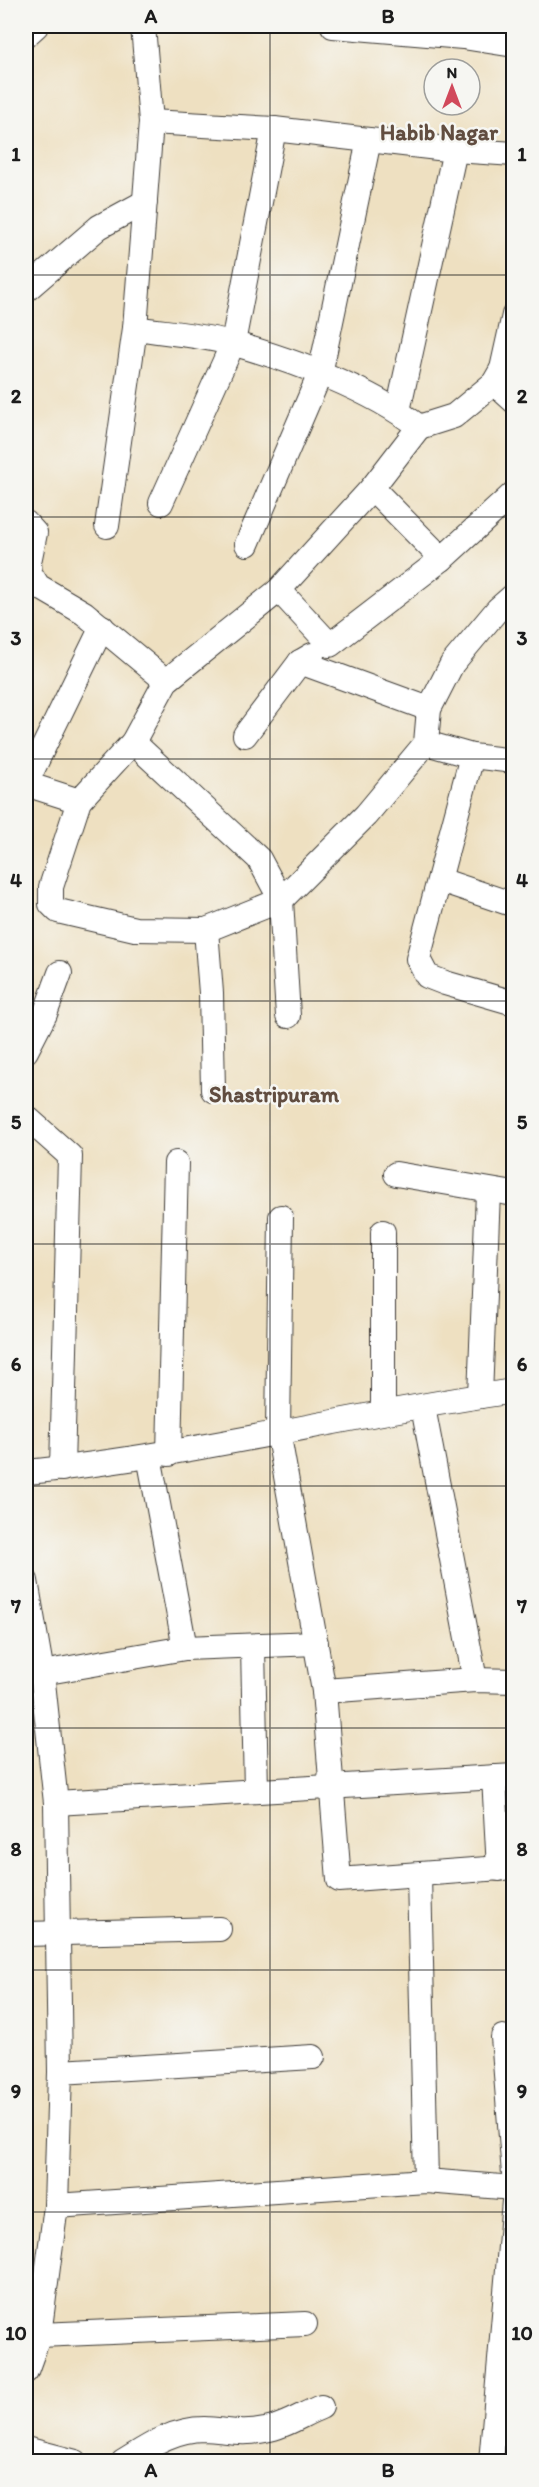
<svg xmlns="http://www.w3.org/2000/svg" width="539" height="2487" font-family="Itim,sans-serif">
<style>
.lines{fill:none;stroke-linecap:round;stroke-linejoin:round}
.minor-casing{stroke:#3c3935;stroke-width:26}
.minor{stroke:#fff;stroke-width:24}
.grid{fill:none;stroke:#1c1c1c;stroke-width:1.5;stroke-opacity:0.55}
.labels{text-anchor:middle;stroke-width:5;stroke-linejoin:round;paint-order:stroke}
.neighbourhood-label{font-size:22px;font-weight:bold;fill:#614d40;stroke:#f6f6f2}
.neatline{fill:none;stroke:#1c1c1c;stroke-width:2}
.grid-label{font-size:20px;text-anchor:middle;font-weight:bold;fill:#1c1c1c}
</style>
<rect width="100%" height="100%" fill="#f6f6f2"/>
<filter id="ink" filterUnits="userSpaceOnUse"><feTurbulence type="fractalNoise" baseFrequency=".0167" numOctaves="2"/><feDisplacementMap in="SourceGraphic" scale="12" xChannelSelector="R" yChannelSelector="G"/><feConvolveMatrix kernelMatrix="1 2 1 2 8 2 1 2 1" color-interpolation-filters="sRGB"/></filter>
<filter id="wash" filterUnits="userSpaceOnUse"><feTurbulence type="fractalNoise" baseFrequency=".008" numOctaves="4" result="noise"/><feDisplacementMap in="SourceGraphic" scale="24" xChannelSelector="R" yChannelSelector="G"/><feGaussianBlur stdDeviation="1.35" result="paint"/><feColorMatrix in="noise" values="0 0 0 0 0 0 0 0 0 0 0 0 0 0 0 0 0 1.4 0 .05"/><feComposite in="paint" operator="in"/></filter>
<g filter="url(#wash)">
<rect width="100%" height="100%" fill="#eee0c1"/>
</g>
<g filter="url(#ink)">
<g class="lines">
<!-- minor casing -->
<g class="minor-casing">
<g id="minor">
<path d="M 333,26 L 463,37 L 514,45"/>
<path d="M 26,35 L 36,26"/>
<path d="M 151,122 L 274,129 L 455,150 L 514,154"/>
<path d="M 26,290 L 99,227 L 145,202"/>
<path d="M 135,328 C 168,333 203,335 235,344 C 294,361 371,389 419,427 L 454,416 L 494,383 L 502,369 L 514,358"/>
<path d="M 502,369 L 514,315"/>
<path d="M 494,383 L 514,401"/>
<path d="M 398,411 L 455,150"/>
<path d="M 419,427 L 372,488 L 279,590 L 166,681 L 133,742 L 79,801 L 51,887 L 51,904 L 58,911 L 135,929 L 206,930 L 281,900 L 366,815 L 426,743 L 429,709 L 452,664 L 498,609 L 514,595"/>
<path d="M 372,488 L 442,559"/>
<path d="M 161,503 L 233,343 L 274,129"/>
<path d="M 26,523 L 35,533 L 29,562 L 30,573 L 38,586 L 84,613 L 166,681"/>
<path d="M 107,526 L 135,328 L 151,122 L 143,26"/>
<path d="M 247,544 L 320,374 L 369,140"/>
<path d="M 279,590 L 330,645 L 442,559 L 514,493"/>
<path d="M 300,662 L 429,709"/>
<path d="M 245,735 L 300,662 L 312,655"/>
<path d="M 133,742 L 259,859 L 281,900 L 288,1016"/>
<path d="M 426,743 L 472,756 L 514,761"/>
<path d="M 472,756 L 418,959 L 427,976 L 445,983 L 514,1003"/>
<path d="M 26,783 L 102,627"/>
<path d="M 26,784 L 79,801"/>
<path d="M 440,880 L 514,905"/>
<path d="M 206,930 L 211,993 L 213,1090"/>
<path d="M 26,1051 L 45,1014 L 60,973"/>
<path d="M 26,1117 L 70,1156 L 62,1469"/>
<path d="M 396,1174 L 514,1194"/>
<path d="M 281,1217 L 278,1431 L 324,1691 L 339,1880 L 514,1867"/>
<path d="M 383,1232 L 383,1412"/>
<path d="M 480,1396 L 488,1192"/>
<path d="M 423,1407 L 475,1680"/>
<path d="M 169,1454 L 176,1163"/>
<path d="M 149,1456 L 185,1648"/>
<path d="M 26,1472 C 190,1456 350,1414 514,1391"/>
<path d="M 26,1581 L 42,1673 L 56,1803 L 60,2072 L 56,2206 L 39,2335 L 26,2371"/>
<path d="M 253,1647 L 256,1791"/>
<path d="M 42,1673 L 185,1648 L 316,1643"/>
<path d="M 324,1691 L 475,1680 L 514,1681"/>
<path d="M 494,1777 L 499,1869"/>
<path d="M 56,1803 L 514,1776"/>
<path d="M 419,1875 L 426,2181"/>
<path d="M 26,1934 L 219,1929"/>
<path d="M 503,2037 L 514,2174"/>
<path d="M 60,2072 L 313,2057"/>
<path d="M 56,2206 L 426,2181 L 514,2188"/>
<path d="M 26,2337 L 39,2335 L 305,2324"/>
<path d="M 26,2449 L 76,2462"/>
<path d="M 123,2462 C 149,2446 173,2429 204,2429 C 227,2430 241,2435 265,2430 C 284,2427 303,2414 321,2407"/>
<path d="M 491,2462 L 514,2201"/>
</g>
</g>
<!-- minor -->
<use href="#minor" class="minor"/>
</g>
</g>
<!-- grid -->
<path class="grid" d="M 270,26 L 270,2462M 26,275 L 514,275M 26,517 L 514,517M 26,759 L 514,759M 26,1001 L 514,1001M 26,1244 L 514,1244M 26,1486 L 514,1486M 26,1728 L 514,1728M 26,1970 L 514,1970M 26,2212 L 514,2212"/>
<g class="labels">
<!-- neighbourhood labels -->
<g class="neighbourhood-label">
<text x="439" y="140">Habib Nagar</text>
<text x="274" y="1102">Shastripuram</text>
</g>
</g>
<!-- margin -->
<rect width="539" height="2487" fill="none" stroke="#f6f6f2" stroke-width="66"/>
<!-- north arrow -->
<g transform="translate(452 87)"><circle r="28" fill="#f6f6f2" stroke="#9f9f9c" stroke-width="1.5"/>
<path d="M0-4.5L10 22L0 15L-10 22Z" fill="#d1495b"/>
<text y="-9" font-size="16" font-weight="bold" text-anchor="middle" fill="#1c1c1c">N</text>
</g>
<rect x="33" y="33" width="473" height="2421" class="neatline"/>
<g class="grid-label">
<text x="151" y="23">A</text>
<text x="388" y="23">B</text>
<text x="16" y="161">1</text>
<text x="522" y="161">1</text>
<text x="16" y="403">2</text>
<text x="522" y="403">2</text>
<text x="16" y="645">3</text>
<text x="522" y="645">3</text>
<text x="16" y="887">4</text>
<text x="522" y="887">4</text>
<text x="16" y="1129">5</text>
<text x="522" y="1129">5</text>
<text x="16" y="1371">6</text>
<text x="522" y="1371">6</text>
<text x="16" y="1613">7</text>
<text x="522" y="1613">7</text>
<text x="16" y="1856">8</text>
<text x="522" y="1856">8</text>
<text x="16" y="2098">9</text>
<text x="522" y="2098">9</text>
<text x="16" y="2340">10</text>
<text x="522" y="2340">10</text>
<text x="151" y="2477">A</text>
<text x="388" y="2477">B</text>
</g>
</svg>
